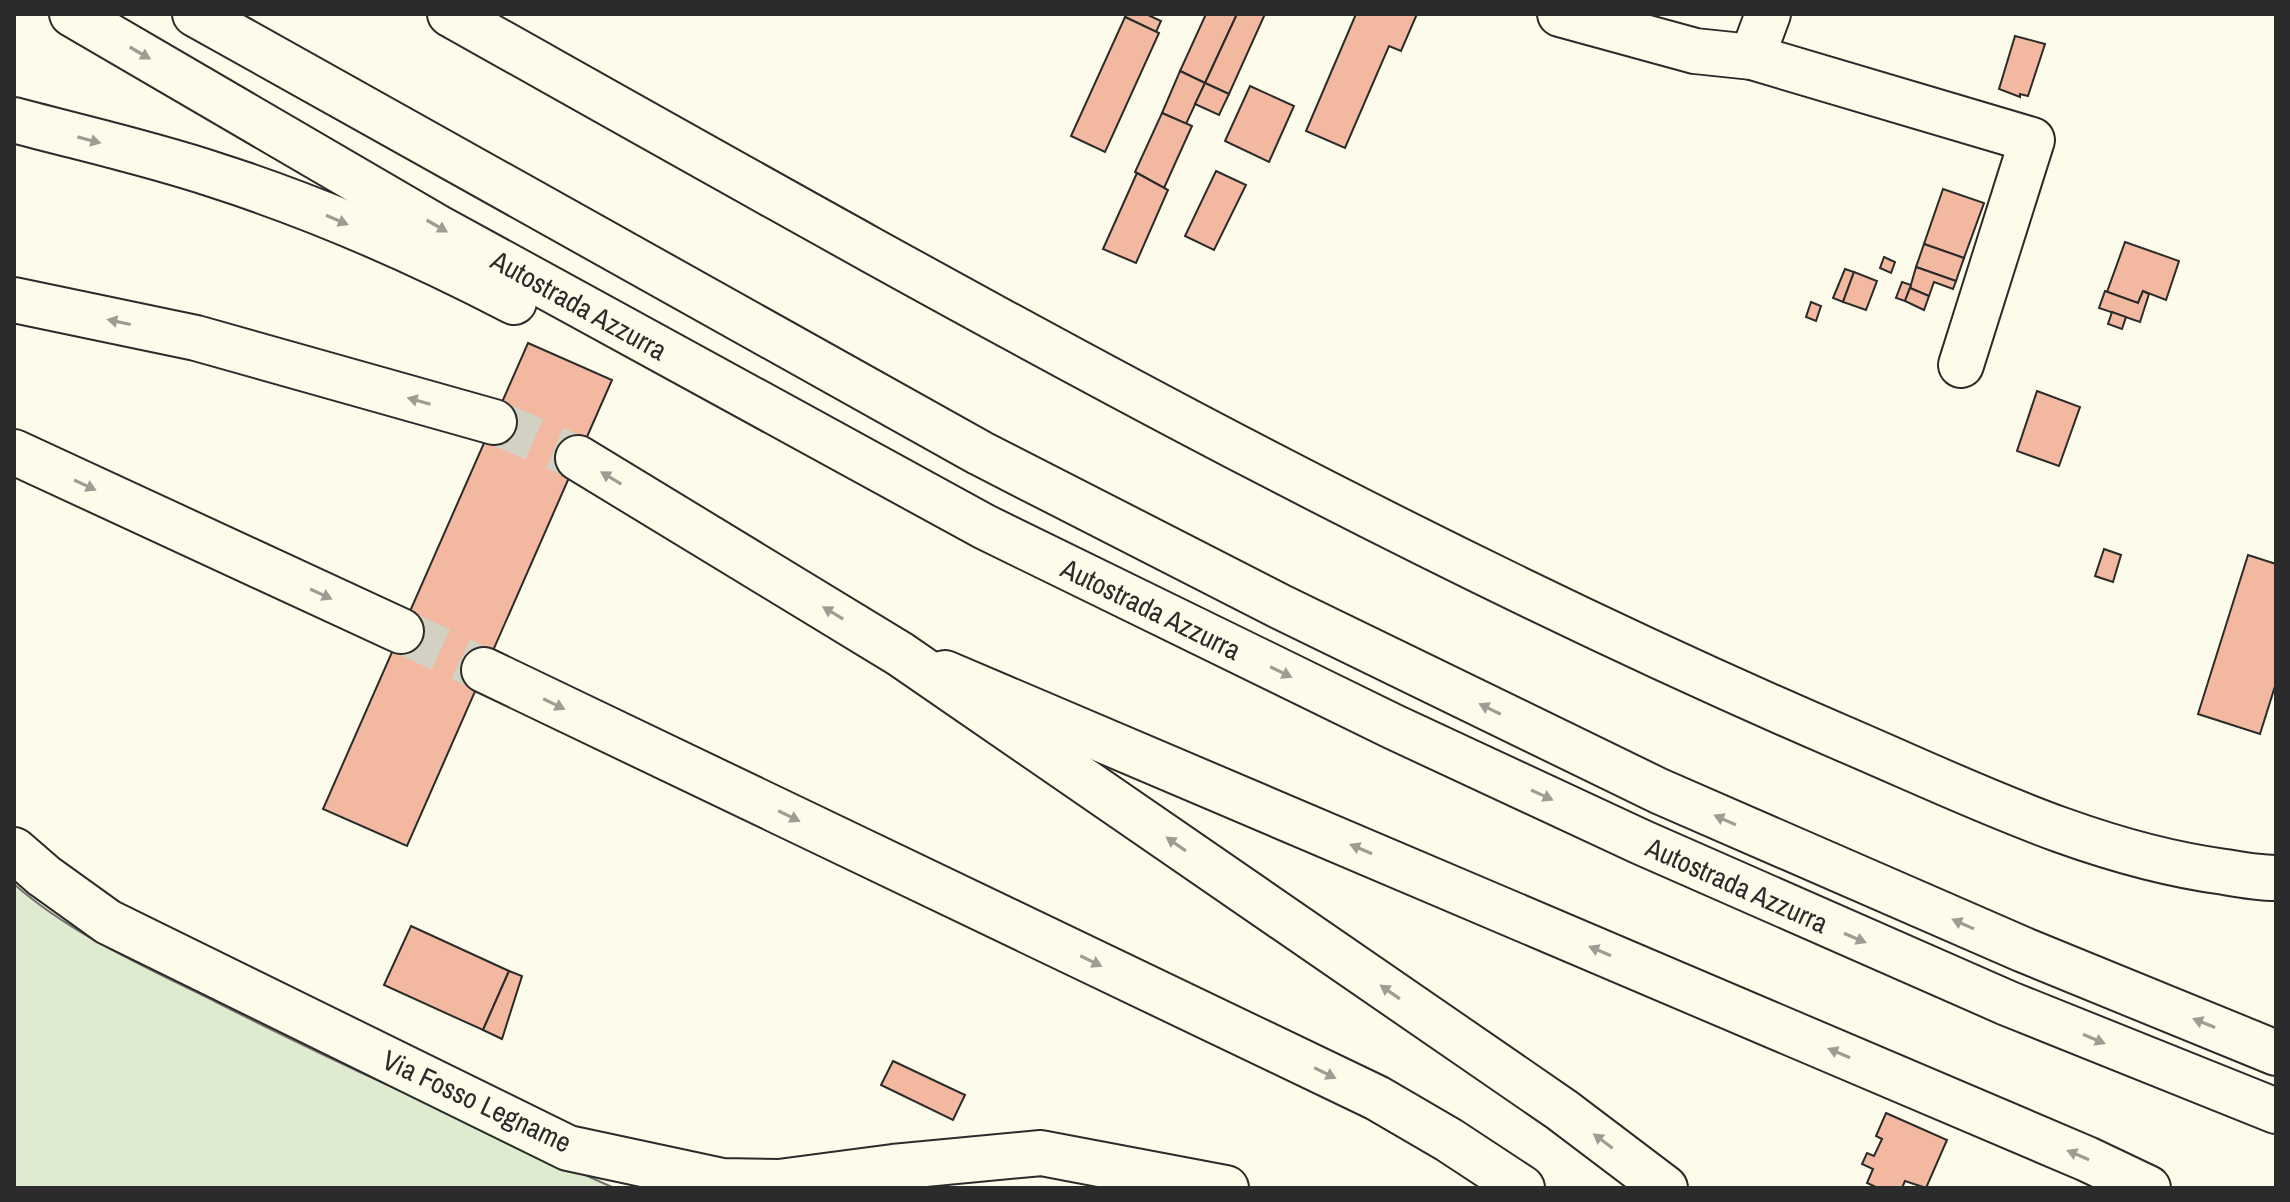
<svg xmlns="http://www.w3.org/2000/svg" width="2290" height="1202" font-family="'Archivo Narrow',sans-serif">
<style>
.green{fill:#deebd1;stroke:#74746e;stroke-width:2}
.building{fill:#f2b8a0;stroke:#2b2b2b;stroke-width:2}
.lines{fill:none;stroke-linecap:round;stroke-linejoin:round}
.highway-tunnel{stroke:#d3d1c4;stroke-width:44;stroke-dasharray:44 22;stroke-linecap:butt}
.minor-casing{stroke:#2b2b2b;stroke-width:48}
.highway-casing{stroke:#2b2b2b;stroke-width:48}
.minor{stroke:#fdfbea;stroke-width:44}
.highway{stroke:#fdfbea;stroke-width:44}
.oneway{fill:#9e9d94}
.labels{text-anchor:middle;stroke-width:6;stroke-linejoin:round;paint-order:stroke}
.street-label{font-size:28px;fill:#2b2b2b;stroke:#fdfbea}
</style>
<rect width="100%" height="100%" fill="#fdfbea"/>
<!-- green -->
<path class="green" d="M 14,884 C 73,936 148,968 218,1003 C 348,1069 481,1128 614,1188 L 14,1188 Z"/>
<!-- building -->
<g class="building">
<path d="M 1127,14 L 1146,14 L 1161,21 L 1156,32 L 1125,17 Z"/>
<path d="M 1206,14 L 1237,14 L 1205,83 L 1180,71 Z"/>
<path d="M 1237,14 L 1265,14 L 1229,94 L 1205,83 Z"/>
<path d="M 1356,14 L 1417,14 L 1401,51 L 1389,46 L 1345,148 L 1306,131 Z"/>
<path d="M 1125,17 L 1159,33 L 1105,152 L 1071,136 Z"/>
<path d="M 2015,36 L 2045,44 L 2028,96 L 2020,94 L 2020,97 L 1999,89 Z"/>
<path d="M 1180,71 L 1205,83 L 1186,124 L 1162,113 Z"/>
<path d="M 1205,83 L 1229,94 L 1219,115 L 1195,104 Z"/>
<path d="M 1250,86 L 1294,106 L 1269,162 L 1225,141 Z"/>
<path d="M 1162,113 L 1192,126 L 1164,188 L 1135,172 Z"/>
<path d="M 1216,171 L 1246,185 L 1214,250 L 1185,236 Z"/>
<path d="M 1137,173 L 1168,190 L 1136,263 L 1103,249 Z"/>
<path d="M 1943,189 L 1984,203 L 1964,258 L 1924,244 Z"/>
<path d="M 2125,242 L 2179,261 L 2166,300 L 2143,291 L 2138,303 L 2107,292 Z"/>
<path d="M 1924,244 L 1964,258 L 1956,281 L 1916,267 Z"/>
<path d="M 1884,257 L 1895,262 L 1891,273 L 1880,268 Z"/>
<path d="M 1916,267 L 1956,281 L 1953,289 L 1934,282 L 1929,296 L 1910,288 Z"/>
<path d="M 1845,269 L 1854,272 L 1843,302 L 1833,298 Z"/>
<path d="M 1854,272 L 1877,281 L 1866,310 L 1843,302 Z"/>
<path d="M 1902,282 L 1911,285 L 1905,301 L 1896,298 Z"/>
<path d="M 1910,288 L 1929,296 L 1924,310 L 1905,301 Z"/>
<path d="M 2105,291 L 2138,303 L 2143,291 L 2149,294 L 2140,322 L 2099,308 Z"/>
<path d="M 1811,302 L 1821,306 L 1816,321 L 1806,317 Z"/>
<path d="M 2112,312 L 2126,317 L 2122,329 L 2108,324 Z"/>
<path d="M 528,343 L 612,380 L 407,846 L 323,809 Z"/>
<path d="M 2037,391 L 2080,407 L 2059,466 L 2017,451 Z"/>
<path d="M 2104,549 L 2121,555 L 2113,582 L 2095,576 Z"/>
<path d="M 2248,555 L 2276,564 L 2276,683 L 2260,734 L 2198,714 Z"/>
<path d="M 411,926 L 509,971 L 483,1030 L 384,985 Z"/>
<path d="M 509,971 L 522,976 L 502,1039 L 483,1030 Z"/>
<path d="M 893,1061 L 965,1095 L 953,1120 L 881,1085 Z"/>
<path d="M 1886,1113 L 1947,1140 L 1926,1188 L 1905,1181 L 1902,1188 L 1878,1188 L 1867,1183 L 1873,1169 L 1862,1164 L 1867,1153 L 1874,1156 L 1882,1139 L 1876,1136 Z"/>
</g>
<g class="lines">
<!-- highway-tunnel -->
<g class="highway-tunnel">
<path d="M 494,422 L 578,458"/>
<path d="M 401,631 L 484,670"/>
</g>
<!-- minor casing -->
<g class="minor-casing">
<g id="minor">
<path d="M 1560,14 L 1695,51 L 1752,57 L 2032,140 L 1961,365"/>
<path d="M 1752,57 L 1768,14"/>
<path d="M 945,673 L 2087,1159 L 2148,1188"/>
<path d="M 14,850 L 44,876 L 108,922 L 568,1148 L 722,1181 L 779,1182 L 893,1167 L 1041,1153 L 1226,1188"/>
</g>
</g>
<!-- highway casing -->
<g class="highway-casing">
<g id="highway">
<path d="M 72,14 L 437,227 L 985,527 L 1394,727 L 1641,842 L 2007,1003 L 2276,1111"/>
<path d="M 195,14 L 980,453 L 1281,607 L 1659,791 L 2024,950 L 2276,1053"/>
<path d="M 450,14 C 906,270 1361,531 1842,738 C 1966,791 2090,854 2225,872 C 2242,875 2259,878 2276,878"/>
<path d="M 14,120 C 81,138 149,153 215,175 C 318,208 418,252 514,302"/>
<path d="M 14,300 L 196,338 L 494,422"/>
<path d="M 14,452 L 401,631"/>
<path d="M 578,458 L 900,654 L 1562,1110 L 1665,1188"/>
<path d="M 484,670 L 1377,1098 L 1449,1140 L 1522,1188"/>
</g>
</g>
<!-- minor -->
<use href="#minor" class="minor"/>
<!-- highway -->
<use href="#highway" class="highway"/>
</g>
<!-- one-way arrows -->
<defs><path id="oneway-solid" d="M-6-.8H1V-3.2L6.5 0L1 3.2V.8H-6Z" transform="scale(2)"/></defs>
<g class="oneway">
<use href="#oneway-solid" transform="translate(140 53) rotate(30)"/>
<use href="#oneway-solid" transform="translate(89 140) rotate(15)"/>
<use href="#oneway-solid" transform="translate(337 220) rotate(23)"/>
<use href="#oneway-solid" transform="translate(437 226) rotate(30)"/>
<use href="#oneway-solid" transform="translate(119 322) rotate(-168)"/>
<use href="#oneway-solid" transform="translate(419 401) rotate(-164)"/>
<use href="#oneway-solid" transform="translate(611 478) rotate(-149)"/>
<use href="#oneway-solid" transform="translate(85 485) rotate(25)"/>
<use href="#oneway-solid" transform="translate(321 594) rotate(25)"/>
<use href="#oneway-solid" transform="translate(833 613) rotate(-149)"/>
<use href="#oneway-solid" transform="translate(1281 672) rotate(26)"/>
<use href="#oneway-solid" transform="translate(554 704) rotate(26)"/>
<use href="#oneway-solid" transform="translate(1490 709) rotate(-154)"/>
<use href="#oneway-solid" transform="translate(1542 795) rotate(25)"/>
<use href="#oneway-solid" transform="translate(789 816) rotate(26)"/>
<use href="#oneway-solid" transform="translate(1725 820) rotate(-156)"/>
<use href="#oneway-solid" transform="translate(1176 844) rotate(-145)"/>
<use href="#oneway-solid" transform="translate(1361 849) rotate(-157)"/>
<use href="#oneway-solid" transform="translate(1963 924) rotate(-156)"/>
<use href="#oneway-solid" transform="translate(1855 938) rotate(23)"/>
<use href="#oneway-solid" transform="translate(1600 951) rotate(-157)"/>
<use href="#oneway-solid" transform="translate(1091 961) rotate(26)"/>
<use href="#oneway-solid" transform="translate(1390 992) rotate(-145)"/>
<use href="#oneway-solid" transform="translate(2204 1023) rotate(-158)"/>
<use href="#oneway-solid" transform="translate(2094 1039) rotate(23)"/>
<use href="#oneway-solid" transform="translate(1839 1053) rotate(-157)"/>
<use href="#oneway-solid" transform="translate(1325 1073) rotate(26)"/>
<use href="#oneway-solid" transform="translate(1603 1141) rotate(-143)"/>
<use href="#oneway-solid" transform="translate(2078 1155) rotate(-157)"/>
</g>
<g class="labels">
<!-- street labels -->
<g class="street-label">
<text transform="translate(579 305) rotate(29)" y="10">Autostrada Azzurra</text>
<text transform="translate(1151 609) rotate(26)" y="10">Autostrada Azzurra</text>
<text transform="translate(1737 885) rotate(24)" y="10">Autostrada Azzurra</text>
<text transform="translate(477 1101) rotate(25)" y="10">Via Fosso Legname</text>
</g>
</g>
<!-- border -->
<rect width="2290" height="1202" fill="none" stroke="#2b2b2b" stroke-width="32"/>
</svg>
